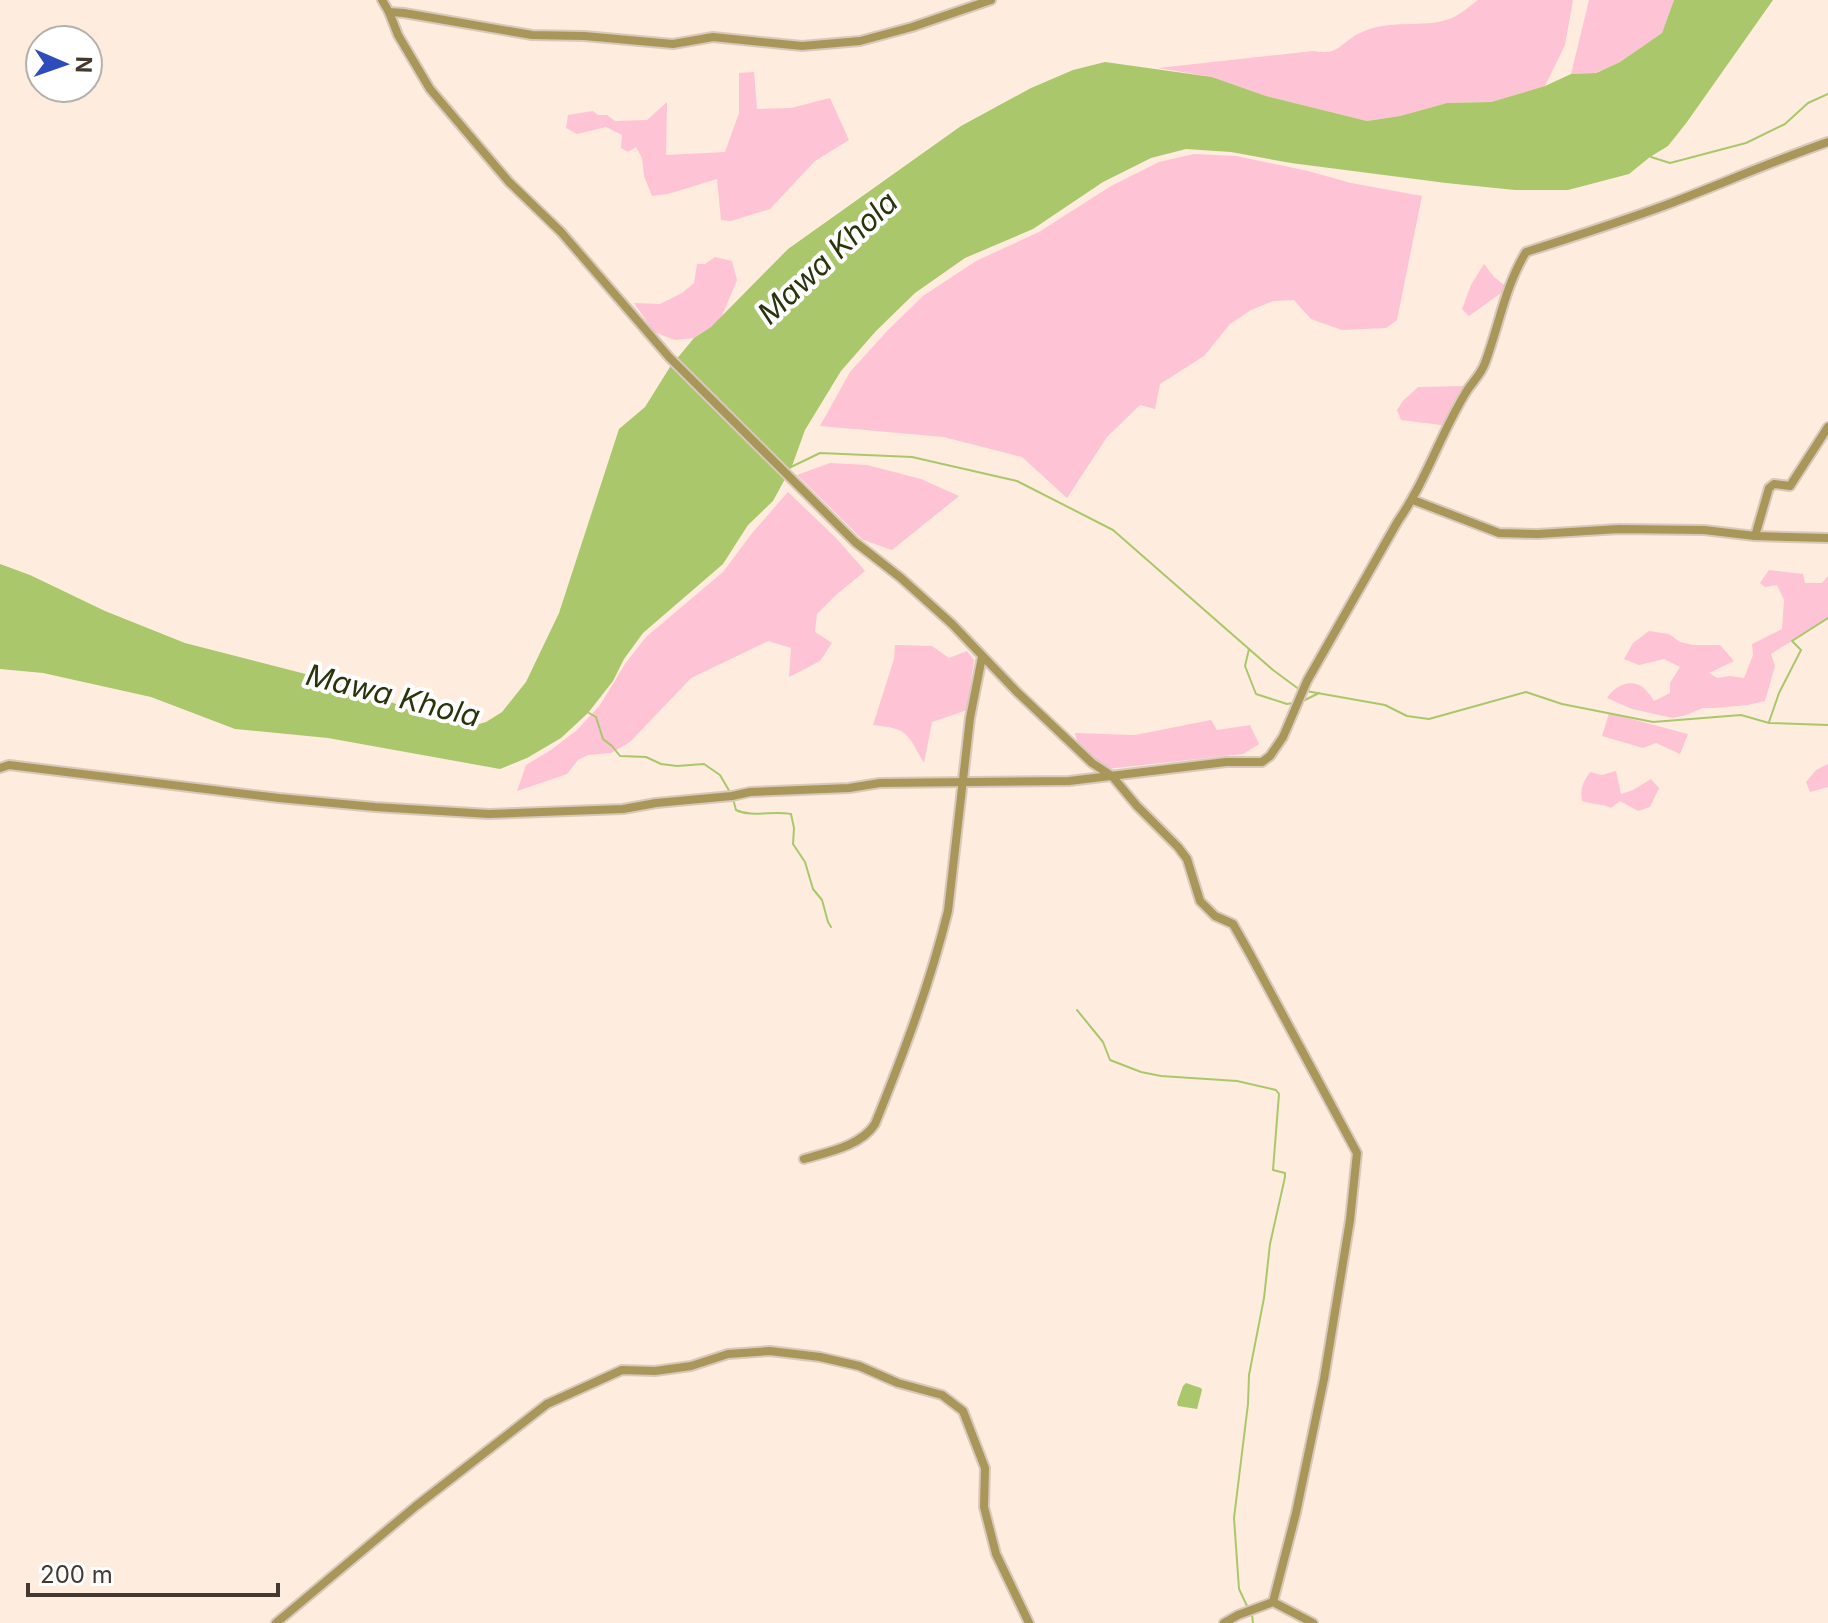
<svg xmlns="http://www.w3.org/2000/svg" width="1828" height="1623" font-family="Inter,sans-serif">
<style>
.green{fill:#fec3d4}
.water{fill:#aac76b}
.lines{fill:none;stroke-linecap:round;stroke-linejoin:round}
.stream{stroke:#aac76b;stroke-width:2}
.minor-casing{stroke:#d9c9bb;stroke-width:12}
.minor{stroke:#a9975a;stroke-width:8}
.labels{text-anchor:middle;stroke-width:8;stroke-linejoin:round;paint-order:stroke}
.water-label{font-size:30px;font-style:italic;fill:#29340d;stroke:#fff}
</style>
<rect width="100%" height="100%" fill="#feedde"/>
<!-- green -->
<g class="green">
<path d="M 1478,0 L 1573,0 L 1565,45 L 1545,86 L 1491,102 L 1447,103 L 1400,116 L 1367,121 L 1266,96 L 1212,77 L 1158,68 L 1314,51 C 1338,56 1339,44 1358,34 C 1390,17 1422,30 1452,18 C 1461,14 1470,6 1478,0 Z"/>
<path d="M 1589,0 L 1674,0 L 1662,33 L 1620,62 L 1595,73 L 1571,74 Z"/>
<path d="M 754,72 L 757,109 L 791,108 L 830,98 L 849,140 L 815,161 L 770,209 L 731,221 L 721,220 L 717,179 L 668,194 L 652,196 L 644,176 L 642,158 L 636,147 L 628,152 L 621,148 L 622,135 L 606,127 L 577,134 L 566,128 L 568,115 L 593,111 L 598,115 L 607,115 L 615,121 L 647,120 L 667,102 L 666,155 L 725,152 L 739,113 L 739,73 Z"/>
<path d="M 1194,154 L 1236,156 L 1308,171 L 1351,183 L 1422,196 L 1397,320 L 1386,328 L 1342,330 L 1311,319 L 1294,300 L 1273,301 L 1251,310 L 1230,324 L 1204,356 L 1160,384 L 1155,409 L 1140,405 L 1107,437 L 1067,498 L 1022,457 L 944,437 L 820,426 L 850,372 L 888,330 L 923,296 L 976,261 L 1039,232 L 1111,186 L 1159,162 Z"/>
<path d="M 715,257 L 732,261 L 737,280 L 721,318 L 711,327 L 694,338 L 675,340 L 654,332 L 634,303 L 660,304 L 682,293 L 694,283 L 697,264 L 705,264 Z"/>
<path d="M 1484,264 L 1494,277 L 1508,288 L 1469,316 L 1462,309 L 1471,285 Z"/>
<path d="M 1463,386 L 1465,394 L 1449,426 L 1401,420 L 1397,410 L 1403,401 L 1418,387 Z"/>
<path d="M 830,463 L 867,465 L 921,479 L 959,496 L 892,550 L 863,540 L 797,475 Z"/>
<path d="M 788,492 L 836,538 L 865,571 L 836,595 L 817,614 L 815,632 L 832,643 L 820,661 L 789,677 L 791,648 L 768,641 L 691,678 L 630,742 L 611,753 L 588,755 L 578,760 L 567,774 L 517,791 L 526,765 L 551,750 L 577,730 L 600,705 L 625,664 L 646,637 L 723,572 L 753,532 Z"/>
<path d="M 1769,570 L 1803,574 L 1805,583 L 1822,583 L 1828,576 L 1828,618 L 1771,654 L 1775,666 L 1765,701 L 1748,705 L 1714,708 L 1703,708 L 1686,715 L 1673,718 L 1632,709 L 1607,698 C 1614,687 1628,679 1641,686 C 1646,689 1651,696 1654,701 L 1670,693 L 1670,683 L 1680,667 L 1664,659 L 1639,665 L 1624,659 L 1633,643 L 1649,631 L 1669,634 L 1680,642 L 1693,645 L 1720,645 L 1734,661 L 1709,673 L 1717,678 L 1730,676 L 1744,678 L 1753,655 L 1752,644 L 1782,629 L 1784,600 L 1777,585 L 1765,587 L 1760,583 Z"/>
<path d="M 895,645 L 932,646 L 949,658 L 967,651 L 974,660 L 967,710 L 932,722 L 924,763 C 906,732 909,729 873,725 L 894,659 Z"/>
<path d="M 1609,713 L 1688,734 L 1680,754 L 1656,743 L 1643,748 L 1602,736 Z"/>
<path d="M 1211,720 L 1217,730 L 1250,725 L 1259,744 L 1243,754 L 1107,769 L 1078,745 L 1075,733 L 1135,735 Z"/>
<path d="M 1828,764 L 1828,787 L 1810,792 L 1806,782 L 1816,770 Z"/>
<path d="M 1616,771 L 1621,794 L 1633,790 L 1651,779 L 1659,788 L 1650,807 L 1638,811 L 1620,801 L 1611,808 C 1602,803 1592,805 1582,801 C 1580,788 1583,782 1590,772 L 1602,775 Z"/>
</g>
<!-- water -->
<g class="water">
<path d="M 1674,0 L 1773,0 L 1687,122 L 1668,146 L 1650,157 L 1629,174 L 1568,190 L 1515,190 L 1446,183 L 1291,163 L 1231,152 L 1186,149 L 1151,158 L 1103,182 L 1033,229 L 965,258 L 915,293 L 876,331 L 841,371 L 805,430 L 792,466 L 773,501 L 748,525 L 723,564 L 643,633 L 624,659 L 613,681 L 588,713 L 561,738 L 527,758 L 500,769 L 328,738 L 235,729 L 151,697 L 43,673 L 0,669 L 0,564 L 30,575 L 105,611 L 185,643 L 329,680 L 399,705 L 424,718 L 463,725 L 472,726 L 486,722 L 502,712 L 526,682 L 559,613 L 619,429 L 645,407 L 670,367 L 694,338 L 711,327 L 788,249 L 961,126 L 1031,88 L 1073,70 L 1105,62 L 1212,77 L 1266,96 L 1367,121 L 1400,116 L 1447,103 L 1491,102 L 1545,86 L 1571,74 L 1596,73 L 1620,62 L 1662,33 Z"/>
<path d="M 1186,1383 L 1201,1388 L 1202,1390 L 1197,1409 L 1178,1406 L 1177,1403 L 1183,1386 Z"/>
</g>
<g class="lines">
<!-- stream -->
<g class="stream">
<path d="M 1651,157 L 1670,163 L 1746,143 L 1785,124 L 1808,103 L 1828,94"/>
<path d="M 791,467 L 820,453 L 912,457 L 1017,481 L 1113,530 L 1273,670 L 1300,690"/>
<path d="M 1249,649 L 1245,666 L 1256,694 L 1287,704 L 1293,703"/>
<path d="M 1306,691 L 1385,705 L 1407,716 L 1429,719 L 1526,692 L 1562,704 L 1653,722 L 1741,715 L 1769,723 L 1828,725"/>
<path d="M 1303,701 L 1319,693"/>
<path d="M 589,713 L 596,717 L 603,739 L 612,746 L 620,756 L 646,757 L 661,764 L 677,766 L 704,764 L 720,775 L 731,794"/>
<path d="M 1769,722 L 1779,693 L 1801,650 L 1792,641 L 1828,618"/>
<path d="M 733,799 L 736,810 C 752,818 773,810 791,814 L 794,828 L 793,844 L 805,862 L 813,889 L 822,900 L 828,922 L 831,927"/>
<path d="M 1077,1010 L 1103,1042 L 1110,1060 L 1141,1072 L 1161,1076 L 1237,1081 L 1276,1090 L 1279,1094 L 1273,1170 L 1285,1173 L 1285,1177 L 1270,1244 L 1264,1298 L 1249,1375 L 1248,1404 L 1234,1518 L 1239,1589 L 1248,1608"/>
<path d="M 1252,1614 L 1253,1623"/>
</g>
<!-- minor casing -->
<g class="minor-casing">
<g id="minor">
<path d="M 382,0 L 389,12 L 398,35 L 430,89 L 509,182 L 561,232 L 669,357 L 855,542 L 901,578 L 952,624 L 1017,692 L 1092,763 L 1112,776 L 1137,806 L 1178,847 L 1187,859 L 1200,901 L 1215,916 L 1233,924 L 1250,954 L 1357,1153 L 1350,1220 L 1324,1379 L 1296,1513 L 1273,1602"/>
<path d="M 389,12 L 404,13 L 532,35 L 584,36 L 673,44 L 713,37 L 802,46 L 860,41 L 912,27 L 991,0"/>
<path d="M 1413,500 L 1499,533 L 1538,534 L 1619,529 L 1704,530 L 1755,536 L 1828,538"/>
<path d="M 1755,536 L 1769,488 L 1774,484 L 1790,486 L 1828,427"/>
<path d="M 0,768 L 9,765 L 279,798 L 375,807 L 489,814 L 623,809 L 656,803 L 732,796 L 750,792 L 849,788 L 880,783 L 1069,781 L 1226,762 L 1262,762 L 1270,756 L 1283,737 L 1307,681 L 1398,521 C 1426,481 1440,435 1465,394 C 1471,383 1481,375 1485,363 C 1499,326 1505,286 1526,252 C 1573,237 1620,222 1666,205 C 1721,184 1773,161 1828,142"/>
<path d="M 804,1159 C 828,1152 861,1146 875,1124 C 903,1055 930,984 948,911 L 970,718 L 982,657"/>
<path d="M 276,1623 L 416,1506 L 547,1404 L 622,1370 L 655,1371 L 691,1366 L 728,1354 L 770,1351 L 820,1357 L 859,1366 L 898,1383 L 942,1395 L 963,1411 L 985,1468 L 984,1507 L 996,1554 L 1029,1623"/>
<path d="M 1224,1623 L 1238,1615 L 1273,1602 L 1313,1623"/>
</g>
</g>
<!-- minor -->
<use href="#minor" class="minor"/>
</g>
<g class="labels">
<!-- water labels -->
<g class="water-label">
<text transform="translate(828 258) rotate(-43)" y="10">Mawa Khola</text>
<text transform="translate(393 696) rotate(14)" y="10">Mawa Khola</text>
</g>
</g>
<!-- north arrow -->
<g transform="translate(64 64) rotate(92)"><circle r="38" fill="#ffffff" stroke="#b4b0ac" stroke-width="2"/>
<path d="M0-6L14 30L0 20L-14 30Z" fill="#2e4cbc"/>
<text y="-12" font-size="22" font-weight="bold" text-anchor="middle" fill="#443930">N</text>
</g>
<!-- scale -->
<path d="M28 1583v12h250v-12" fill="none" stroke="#443930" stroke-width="4"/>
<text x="40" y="1583" font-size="24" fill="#443930" stroke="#ffffff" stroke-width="6" paint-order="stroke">200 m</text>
</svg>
